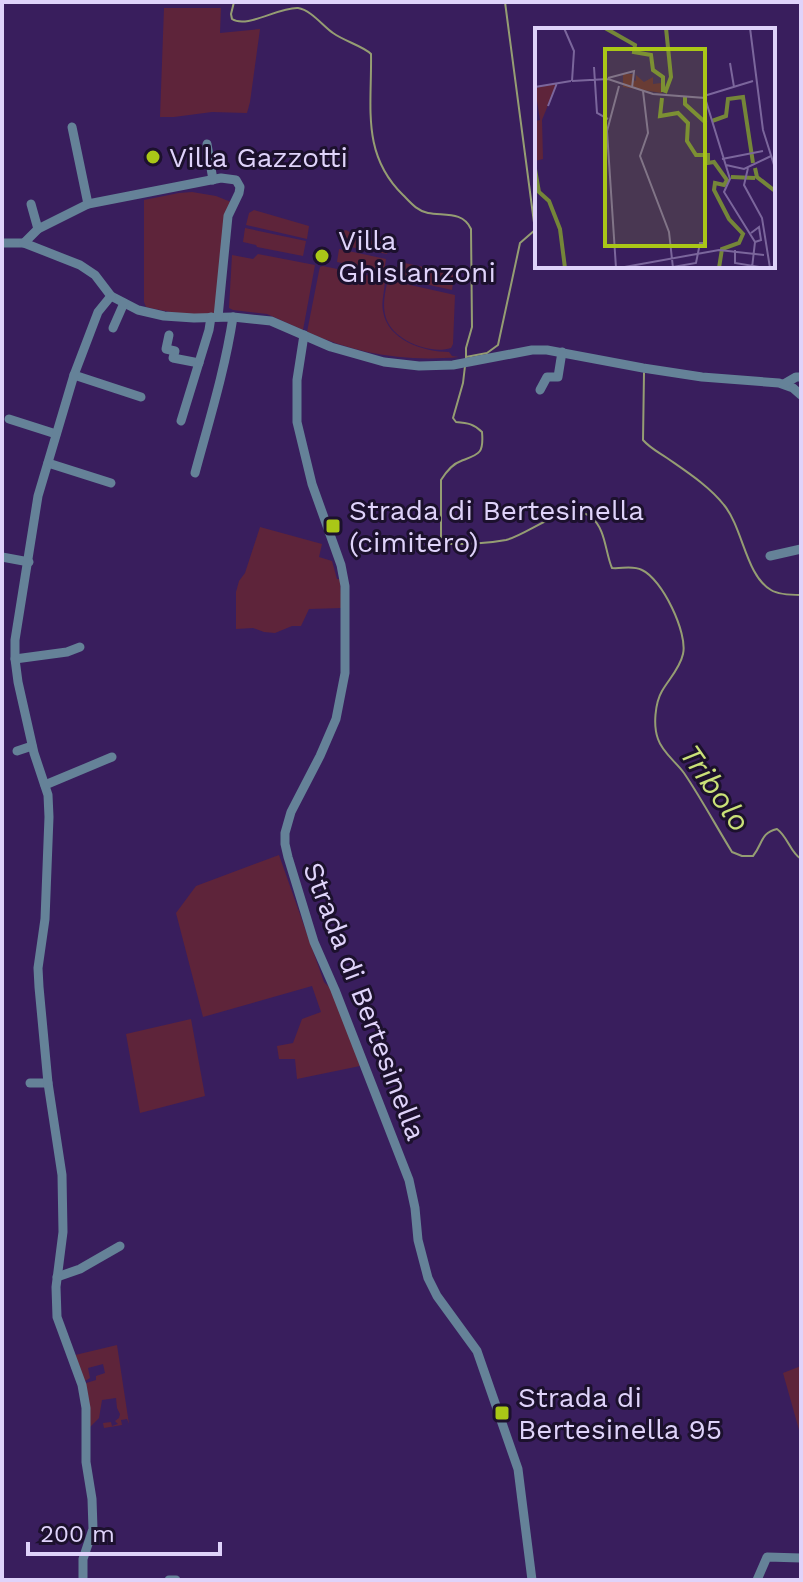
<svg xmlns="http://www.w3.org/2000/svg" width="803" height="1582" font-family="'Work Sans',sans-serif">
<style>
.green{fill:#5e243a}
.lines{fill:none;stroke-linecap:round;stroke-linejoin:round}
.stream{stroke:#959d73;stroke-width:2}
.minor{stroke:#658298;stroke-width:9}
.poi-dot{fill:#aac717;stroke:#1c112d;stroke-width:3}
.labels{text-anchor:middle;stroke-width:6;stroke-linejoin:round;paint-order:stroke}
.poi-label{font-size:28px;fill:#dfd3fa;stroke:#1c112d;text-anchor:start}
.street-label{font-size:28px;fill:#dfd3fa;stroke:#1c112d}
.water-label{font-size:30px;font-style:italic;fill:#cae178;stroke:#1c112d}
.inset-river{fill:none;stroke:#758639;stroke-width:4}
.inset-road{fill:none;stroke:#7b669c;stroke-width:2}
.view{fill:#aac717;fill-opacity:0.15;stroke:#aac717;stroke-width:4}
.inset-edge{fill:none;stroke:#dfd3fa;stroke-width:4}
</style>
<rect width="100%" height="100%" fill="#391e5d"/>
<!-- green -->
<g class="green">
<path d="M 164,8 L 221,8 L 220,33 L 260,29 L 250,102 L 247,113 L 212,112 L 174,117 L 160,117 Z"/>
<path d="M 192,192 L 216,196 L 231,202 L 219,311 C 201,320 166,311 146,307 L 144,302 L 144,200 L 179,193 Z"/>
<path d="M 254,210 L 309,226 L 307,239 L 246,225 L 249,213 Z"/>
<path d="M 245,228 L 306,241 L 303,256 L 257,247 L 256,245 L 243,242 Z"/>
<path d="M 346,230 L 364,240 L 389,242 L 387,254 L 340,245 L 343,231 Z"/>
<path d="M 339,249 L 386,259 L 384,272 L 337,262 Z"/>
<path d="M 258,254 L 315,265 L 303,330 L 267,314 L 233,310 L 229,308 L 232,255 L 253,259 Z"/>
<path d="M 400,262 L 451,273 L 454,276 L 452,290 L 393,277 L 393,273 Z"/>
<path d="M 323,266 L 385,279 C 385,290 381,301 383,311 C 387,340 424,352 449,352 L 452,356 L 459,357 C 404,362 358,354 307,332 L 319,271 L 320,267 Z"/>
<path d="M 388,280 L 455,295 L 453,344 L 451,348 C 430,355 393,340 386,318 C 382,306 385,291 388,280 Z"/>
<path d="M 260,527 L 322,544 L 319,557 L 332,561 L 337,579 L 340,579 L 342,608 L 309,609 L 301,626 L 292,626 L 275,633 L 264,632 L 253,628 L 236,629 L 236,592 L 239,581 L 245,573 Z"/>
<path d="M 279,855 L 324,982 L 335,993 L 360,1066 L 297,1079 L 295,1059 L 279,1059 L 277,1046 L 293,1043 L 302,1019 L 321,1012 L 312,986 L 203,1017 L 176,913 L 196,886 Z"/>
<path d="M 191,1019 L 205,1096 L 140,1113 L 126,1034 Z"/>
<path d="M 117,1345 L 129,1424 L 127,1419 L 121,1420 L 122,1425 L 104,1428 L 103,1423 L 111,1422 L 112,1426 L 118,1424 L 115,1421 L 119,1418 L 120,1414 L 117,1408 L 116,1398 L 102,1400 L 99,1418 L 90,1427 L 83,1384 L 96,1380 L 96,1376 L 105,1373 L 103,1364 L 88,1368 L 90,1378 L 85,1381 L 71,1356 Z"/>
<path d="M 801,1366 L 801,1437 L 783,1373 Z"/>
</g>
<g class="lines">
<!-- stream -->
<g class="stream">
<path d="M 234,2 L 231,14 L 232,19 C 247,29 278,7 298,8 C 311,10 323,26 333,33 C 344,41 365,47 371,54 C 372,107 361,154 403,195 C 410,202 417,211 428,213 C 444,216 463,211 471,229 L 472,327 L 466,348 L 466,360"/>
<path d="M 466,357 L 487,353 L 498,345 L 520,243 L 535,230 L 505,2"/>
<path d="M 465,366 L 463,383 L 453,418 L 456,422 C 468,423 474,424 482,432 C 484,454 479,454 461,461 C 452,464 446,472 441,480 L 441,542 L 445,544 C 466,544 485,544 506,540 C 530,534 568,499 591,517 C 606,529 605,552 612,568 C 622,569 632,565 642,570 C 662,579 688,633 683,654 C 680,668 669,679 662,691 C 655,703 653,726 658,739 C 662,752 676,762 684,773 C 701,798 716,826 732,852 L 742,856 L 753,856 C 763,844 760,833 777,829 C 788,837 790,852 801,859"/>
<path d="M 644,373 L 643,440 C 650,448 658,452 667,458 C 687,472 709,486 724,505 C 743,528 746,576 771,590 C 779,595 792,595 801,595"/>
</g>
<!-- minor -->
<g class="minor">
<path d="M 72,127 L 88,204"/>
<path d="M 207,144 L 213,180"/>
<path d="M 31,204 L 38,229"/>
<path d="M 2,243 L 24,243 L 80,265 L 95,275 L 111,296 L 138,310 L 164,316 L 194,318 L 233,317 L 271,321 L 331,347 L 384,362 L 419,366 L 453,365 L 532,350 L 547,350 L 643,368 L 702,377 L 779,383 L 793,388 L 801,395"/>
<path d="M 24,243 L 38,229 L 88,204 L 221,178 L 236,180 L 240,187 L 239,193 L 228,216 L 218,317"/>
<path d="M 113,328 L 124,303"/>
<path d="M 169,335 L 166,349 L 175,351 L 173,358 L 199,363"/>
<path d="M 304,335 L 297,380 L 297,422 L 312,484 L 341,565 L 345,586 L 345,673 L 336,719 L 320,756 L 291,812 L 285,833 L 285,844 L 288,857 L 314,942 L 335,990 L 409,1180 L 415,1208 L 418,1240 L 428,1278 L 437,1296 L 477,1351 L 518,1469 L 532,1580"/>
<path d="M 74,375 L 141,397"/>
<path d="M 784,384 L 796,377 L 801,377"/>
<path d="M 540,390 L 547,377 L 558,377 L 562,352"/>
<path d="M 9,419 L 56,434"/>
<path d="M 181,421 L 209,330 L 211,317"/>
<path d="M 48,463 L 111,483"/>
<path d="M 195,473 C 209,421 225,370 233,317"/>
<path d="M 770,556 L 801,549"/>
<path d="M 2,557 L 29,562"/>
<path d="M 15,659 L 67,652 L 80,647"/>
<path d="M 17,751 L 32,746"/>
<path d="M 45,785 L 112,757"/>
<path d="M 30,1083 L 48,1083"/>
<path d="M 57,1277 L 80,1269 L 120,1246"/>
<path d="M 83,1580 L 83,1559 L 93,1529 L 92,1499 L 86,1462 L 86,1408 L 82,1385 L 57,1317 L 56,1287 L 63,1232 L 62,1175 L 48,1083 L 39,987 L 38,968 L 45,919 L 49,817 L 48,795 L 34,753 L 18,682 L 15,659 L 15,640 L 38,496 L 74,375 L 98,312 L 111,296"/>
<path d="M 169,1580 L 176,1580"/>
<path d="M 757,1580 L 767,1557 L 801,1558"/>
</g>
</g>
<!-- markers -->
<g class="poi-dot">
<circle cx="153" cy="157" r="8"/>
<circle cx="322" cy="256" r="8"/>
<rect x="325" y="518" width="16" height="16" rx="4"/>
<rect x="494" y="1405" width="16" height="16" rx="4"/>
</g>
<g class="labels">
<!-- poi labels -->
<g class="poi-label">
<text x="169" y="167">Villa Gazzotti</text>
<text x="338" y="250">Villa<tspan x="338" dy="32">Ghislanzoni</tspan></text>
<text x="349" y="520">Strada di Bertesinella<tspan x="349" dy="32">(cimitero)</tspan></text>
<text x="518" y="1407">Strada di<tspan x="518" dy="32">Bertesinella 95</tspan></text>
</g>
<!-- street labels -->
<g class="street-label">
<text transform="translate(365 1001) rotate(69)" y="10">Strada di Bertesinella</text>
</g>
<!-- water labels -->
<g class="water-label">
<text transform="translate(715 788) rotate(55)" y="10">Tribolo</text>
</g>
</g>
<!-- overview -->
<g transform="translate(535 28)">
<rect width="240" height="240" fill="#391e5d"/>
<path d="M 88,46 L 98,46 L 98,52 L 101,53 L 101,47 L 109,54 L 118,49 L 118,56 L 126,55 L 127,65 L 88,59 ZM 22,55 L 7,92 L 8,131 L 0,133 L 0,93 L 5,92 L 0,60 Z" fill="#5e243a"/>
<path class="inset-river" d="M 70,0 L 100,17 L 99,24 L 116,27 L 118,42 L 128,49 L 128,64M 130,65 L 136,49 L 131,0M 150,68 L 150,76 L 171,95M 127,70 L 125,88 L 143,85 L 153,95 L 152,113 L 161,127 L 173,127 L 173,135 L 179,134 L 192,152 L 189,157 L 180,155 L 179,162 L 194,191 L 208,206 L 204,215 L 187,221 L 184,240M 177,93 L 191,88 L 193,71 L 208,69 L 218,135M 220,140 L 222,149 L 240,163M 0,141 L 4,164 L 14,173 L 25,201 L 30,240M 196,149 L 220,150"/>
<path class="inset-road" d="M 29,0 L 39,23 L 37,53M 215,0 L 228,102 L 240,140M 195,35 L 199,59M 59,39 L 62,85 L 73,91M 73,50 L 99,43 L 97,60M 37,53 L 73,51 L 118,66 L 170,70 L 195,151 L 189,164 L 220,214 L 217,240M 0,59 L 36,53M 108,63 L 113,105 L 105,128 L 134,204 L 138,240M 169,68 L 218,53M 13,78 L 22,55M 187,131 L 228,123M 191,137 L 209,141 L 236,128M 213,140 L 209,157 L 227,190 L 235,240M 216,205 L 224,199 L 226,212 L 220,214M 200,222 L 200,235 L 231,240M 138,239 L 161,235 L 165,215 L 171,215M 81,240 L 72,103 L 84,58M 84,240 L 184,222 L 229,227"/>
<path class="view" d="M 70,21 L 170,21 L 170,218 L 70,218 Z"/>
<rect width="240" height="240" class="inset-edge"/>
</g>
<!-- border -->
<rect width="803" height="1582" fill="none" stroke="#dfd3fa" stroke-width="8"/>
<!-- scale -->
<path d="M28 1542v12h192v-12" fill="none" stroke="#dfd3fa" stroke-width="4"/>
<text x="40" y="1542" font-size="24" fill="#dfd3fa" stroke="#1c112d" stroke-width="6" paint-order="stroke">200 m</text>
</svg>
